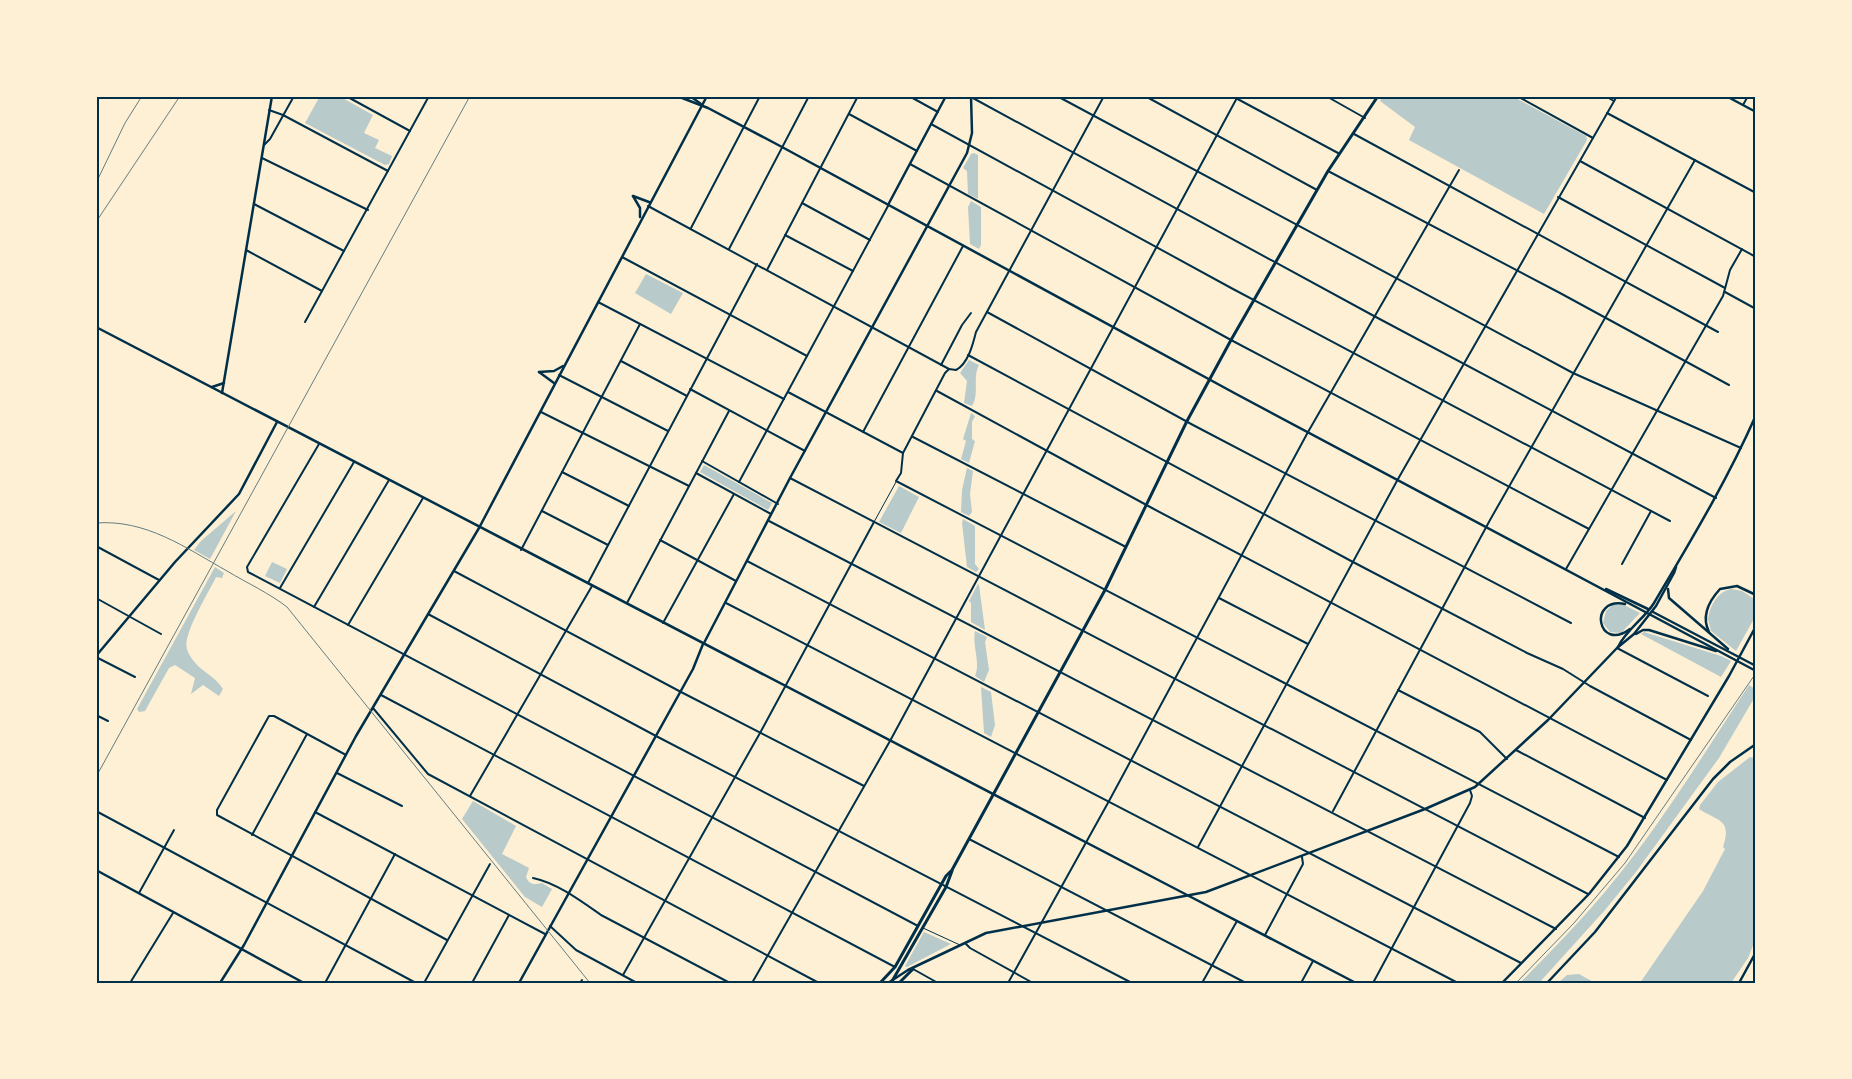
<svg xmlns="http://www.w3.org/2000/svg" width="1852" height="1079" font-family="'Varela Round',sans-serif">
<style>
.green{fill:#b9caca}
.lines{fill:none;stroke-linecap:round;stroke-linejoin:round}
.service{stroke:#003049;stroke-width:1}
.pedestrian{stroke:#003049;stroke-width:1}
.minor{stroke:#003049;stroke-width:2}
.tertiary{stroke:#003049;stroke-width:2.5}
.secondary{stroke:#003049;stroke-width:2.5}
.primary{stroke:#003049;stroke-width:3}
.rail{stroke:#657d81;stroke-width:1}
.neatline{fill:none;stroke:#003049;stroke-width:2}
</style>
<rect width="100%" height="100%" fill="#fdf0d5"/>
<!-- green -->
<g class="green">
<path d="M 320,96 L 339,96 L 373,115 L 364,133 L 379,140 L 375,148 L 392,156 L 389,164 L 385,165 L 305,123 Z"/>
<path d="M 1383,96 L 1512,96 L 1586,136 L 1587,140 L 1544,214 L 1409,140 L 1415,127 L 1380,101 Z"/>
<path d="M 974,153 L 978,155 L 978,199 L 968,194 L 967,171 L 963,168 L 971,154 Z"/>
<path d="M 971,201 L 981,207 L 981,245 L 979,249 L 970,244 L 968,207 Z"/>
<path d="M 646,274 L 683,293 L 671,314 L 635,293 Z"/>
<path d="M 969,360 L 979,365 C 972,378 980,394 972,406 L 964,403 L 967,381 L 960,373 Z"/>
<path d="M 971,413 L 975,416 L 972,422 L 972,439 L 975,441 L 969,463 L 961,459 L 966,441 L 963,439 Z"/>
<path d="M 704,465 L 772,503 L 768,510 L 700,472 Z"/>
<path d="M 967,468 L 973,471 L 970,494 L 972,512 L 969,516 L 961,512 L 962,490 Z"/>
<path d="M 899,486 L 919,497 L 901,533 L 879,522 Z"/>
<path d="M 236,511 L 210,559 L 194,550 L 201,541 Z"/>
<path d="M 963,519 L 975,526 L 975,564 L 979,569 L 976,572 L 967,567 L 962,523 Z"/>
<path d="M 272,562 L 287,569 L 280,583 L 265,576 Z"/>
<path d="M 215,567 L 224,573 L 222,578 L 216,577 C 209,592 182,635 187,649 C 188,654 194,662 198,666 C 207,674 216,678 223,689 L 219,696 L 203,685 L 191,694 L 195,678 L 175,665 L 169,668 L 145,711 L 139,712 L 137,709 Z"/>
<path d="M 978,584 L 979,585 L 985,630 L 971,622 L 971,603 L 969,601 Z"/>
<path d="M 1732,589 L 1742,591 L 1756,600 L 1756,615 L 1736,651 L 1711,631 L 1708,619 C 1710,605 1718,591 1732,589 Z"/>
<path d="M 1613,605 L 1624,605 L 1640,613 L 1621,633 L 1610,632 L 1603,623 L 1606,611 Z"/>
<path d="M 975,631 L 987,637 L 985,642 L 989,670 L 984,682 L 975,676 C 981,663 972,646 975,631 Z"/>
<path d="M 1644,632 L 1721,656 L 1731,661 L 1721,677 L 1641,634 Z"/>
<path d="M 1749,685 L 1755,689 L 1756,695 L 1719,758 L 1636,872 L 1605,910 L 1539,983 L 1520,983 C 1552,950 1584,918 1613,882 C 1663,821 1705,752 1749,685 Z"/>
<path d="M 981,687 L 991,692 L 995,725 L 991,737 L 984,733 Z"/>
<path d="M 1750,757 L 1756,758 L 1756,938 L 1748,958 L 1731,983 L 1640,983 L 1703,891 L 1725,849 L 1723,847 C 1732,819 1719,822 1699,809 L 1700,805 L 1718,782 Z"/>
<path d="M 473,801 L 516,826 L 502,854 L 529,868 L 526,877 C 529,885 535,885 542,883 L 552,889 L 542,907 L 525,897 L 462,819 Z"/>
<path d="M 924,932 L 951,944 L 907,967 L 905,966 Z"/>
<path d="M 1579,974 L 1595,983 L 1558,983 L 1567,975 Z"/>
</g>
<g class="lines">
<!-- service -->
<path class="service" d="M 923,928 L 960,945"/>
<!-- pedestrian -->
<path class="pedestrian" d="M 874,522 L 896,482"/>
<!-- minor -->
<g class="minor">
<path d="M 346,96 L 410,131"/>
<path d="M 909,96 L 938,112"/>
<path d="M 1057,96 L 1573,373 L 1741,448"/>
<path d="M 1104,96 L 976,332 C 973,344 968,364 956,370 L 949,369 L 945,373 L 903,453 L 901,473 L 896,481 L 1619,857"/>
<path d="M 1145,96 L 1317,190"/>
<path d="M 1232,96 L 1338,153"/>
<path d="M 1326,96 L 1365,118"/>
<path d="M 1517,96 L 1593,138"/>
<path d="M 1605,96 L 1614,101"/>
<path d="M 971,97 L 1374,316 L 1716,498"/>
<path d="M 1743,105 L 1748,96"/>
<path d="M 269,110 L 283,115 L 388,171"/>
<path d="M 1607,113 L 1756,193"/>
<path d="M 849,114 L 917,151"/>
<path d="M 931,124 L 1233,289 L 1670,521"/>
<path d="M 1354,134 L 1718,332"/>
<path d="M 264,145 L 270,139 L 294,96"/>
<path d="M 262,158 L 368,210"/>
<path d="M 1580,161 L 1756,257"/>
<path d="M 910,164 L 1231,340 L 1589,529"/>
<path d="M 1328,171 L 1560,293 L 1729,385"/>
<path d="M 1558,197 L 1725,288"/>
<path d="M 802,203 L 870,240"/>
<path d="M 254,204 L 344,251"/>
<path d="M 648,206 L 949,369"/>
<path d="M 691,228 L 760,96"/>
<path d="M 785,235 L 853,271"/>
<path d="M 729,249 L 809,96"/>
<path d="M 246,250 L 322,291"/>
<path d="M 622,257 L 807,356"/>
<path d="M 767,270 L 858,96"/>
<path d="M 1725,292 L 1756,309"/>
<path d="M 598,302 L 784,399"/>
<path d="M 987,312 L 1193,425 L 1571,623"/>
<path d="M 305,322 L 429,96"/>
<path d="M 968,355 L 1353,562 L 1527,653 L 1563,669 L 1590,686 L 1691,740"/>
<path d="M 621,361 L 687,396"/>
<path d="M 941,365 L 962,325 L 971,313"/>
<path d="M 559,375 L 668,431"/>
<path d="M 690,389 L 805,451"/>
<path d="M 937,391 L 1152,508 L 1667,780"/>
<path d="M 788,392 L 903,453"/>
<path d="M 541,412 L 689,486"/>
<path d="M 863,432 L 963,246"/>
<path d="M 913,437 L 1126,547"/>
<path d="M 319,444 L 247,567 L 248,572 L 918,926"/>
<path d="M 702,461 L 778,504"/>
<path d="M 562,472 L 629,506"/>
<path d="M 696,473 L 771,514"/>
<path d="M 790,478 L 1588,894"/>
<path d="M 739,482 L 888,206"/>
<path d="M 542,511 L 608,545"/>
<path d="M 769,521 L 1556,929"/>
<path d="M 660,540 L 736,581"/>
<path d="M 96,546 L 159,580"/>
<path d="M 521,550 L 640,324"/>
<path d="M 747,561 L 1521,963"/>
<path d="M 1622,564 L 1651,511"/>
<path d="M 1566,569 L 1723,296 L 1730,270 L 1742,249"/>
<path d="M 454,571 L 681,692 L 864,786"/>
<path d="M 588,583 L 757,264"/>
<path d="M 280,588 L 354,462"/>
<path d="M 96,598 L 161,634"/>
<path d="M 1219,598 L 1308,644"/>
<path d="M 627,603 L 729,411"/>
<path d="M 726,603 L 1458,983"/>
<path d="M 314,607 L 389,480"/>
<path d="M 428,614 L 656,736 L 1132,983"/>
<path d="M 663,623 L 734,494"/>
<path d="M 348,625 L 423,498"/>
<path d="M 1617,648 L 1708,696"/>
<path d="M 96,657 L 135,677"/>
<path d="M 1398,690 L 1480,732 L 1507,759"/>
<path d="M 381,695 L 895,967"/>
<path d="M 373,708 L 428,774 L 819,983"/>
<path d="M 96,715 L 108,721"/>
<path d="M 1516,750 L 1645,818"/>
<path d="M 346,755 L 274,716 L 269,716 L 217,810 L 217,815 L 447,940"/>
<path d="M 337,773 L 402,806"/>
<path d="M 470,796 L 592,586"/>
<path d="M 96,811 L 416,983"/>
<path d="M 1333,811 L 1490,520 L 1695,160"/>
<path d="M 315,812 L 545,934"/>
<path d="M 252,835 L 307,734"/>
<path d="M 969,839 L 1246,983"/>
<path d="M 1198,847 L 1398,479 L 1617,96"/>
<path d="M 533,878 C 557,883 581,901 601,915 L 730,983"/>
<path d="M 139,893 L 174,830"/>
<path d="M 550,926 L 576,950 L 637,983"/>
<path d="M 1265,935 L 1303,864 L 1302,857"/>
<path d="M 965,943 L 970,948 L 1033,983"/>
<path d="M 913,969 L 938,983"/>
<path d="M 623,975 L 760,733 L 874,522"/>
<path d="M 130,983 L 173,913"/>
<path d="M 325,983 L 395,854"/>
<path d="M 424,983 L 490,864"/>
<path d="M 472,983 L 509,915"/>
<path d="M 580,983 L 582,980"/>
<path d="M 752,983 L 890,741 L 1238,96"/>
<path d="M 1008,983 L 1109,801 L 1308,432 L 1459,170"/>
<path d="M 1202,983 L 1237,921"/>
<path d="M 1301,983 L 1313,961"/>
<path d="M 1373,983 L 1470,803 L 1472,796 L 1470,790"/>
</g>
<!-- tertiary -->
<g class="tertiary">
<path d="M 1726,96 L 1756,112"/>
<path d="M 888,205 L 946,96"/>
<path d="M 222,393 L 272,96"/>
<path d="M 704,643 L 790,478 L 967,153 L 972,133 L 971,96"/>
<path d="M 96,656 L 175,562 L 239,494 L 277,422"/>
<path d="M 1189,896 L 1356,983"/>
<path d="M 1502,983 L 1589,894 L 1627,846 L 1729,676 L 1756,626"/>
</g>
<!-- secondary -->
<g class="secondary">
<path d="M 677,96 L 708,108 L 782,147 L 1238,395 L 1756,671"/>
<path d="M 690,96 L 701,104"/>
<path d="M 633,196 L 640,208 L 640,217"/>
<path d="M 633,196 L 649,202"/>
<path d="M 96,327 L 1189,896"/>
<path d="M 539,372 L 554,371 L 563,366"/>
<path d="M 539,372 L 554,383"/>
<path d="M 212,387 L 224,383"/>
<path d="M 1606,589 L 1648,609"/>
<path d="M 1668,589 L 1669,598 L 1728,649"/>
<path d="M 1625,604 C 1587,597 1598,653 1630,629"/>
<path d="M 1653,612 L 1756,666"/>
<path d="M 1709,632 C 1701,616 1709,601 1720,589 L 1737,586 L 1756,595"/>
<path d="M 1636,634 L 1643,630 L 1649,630 L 1716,651"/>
<path d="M 1618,647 C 1626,630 1644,619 1654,603 C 1690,542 1727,481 1756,415"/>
<path d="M 96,870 L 304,983"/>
<path d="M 220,983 L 244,945 L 356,736 L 479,528 L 707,96"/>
<path d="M 519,983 L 693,669 L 703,644"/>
<path d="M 888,983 L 908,970 L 986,933 L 1206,892 L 1425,809 L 1475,787 L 1548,720 L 1617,648 L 1634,634 L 1656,606 L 1674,573 L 1676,567"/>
<path d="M 1547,983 L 1595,932 L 1713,779 L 1730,762 L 1756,744"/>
<path d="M 1739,983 L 1756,952"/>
</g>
<!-- primary -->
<g class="primary">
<path d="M 880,983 L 895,967 L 946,876 L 952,870 L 1105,590 L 1187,421 L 1231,340 L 1328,171 L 1378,96"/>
<path d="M 891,983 L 946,887 L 952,871"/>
<path d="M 899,983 L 913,969"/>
</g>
<!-- rail -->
<g class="rail">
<path d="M 96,183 L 125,123 L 142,96"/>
<path d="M 96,222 L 180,96"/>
<path d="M 96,523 C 146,519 186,548 227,571 C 247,583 269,593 287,607 L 590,983"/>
<path d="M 96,777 L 470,96"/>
<path d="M 1516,983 L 1574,923 L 1625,863 L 1756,673"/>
</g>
</g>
<!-- border -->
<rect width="1852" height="1079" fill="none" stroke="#fdf0d5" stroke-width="195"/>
<rect x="98" y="98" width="1656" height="884" class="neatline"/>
</svg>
